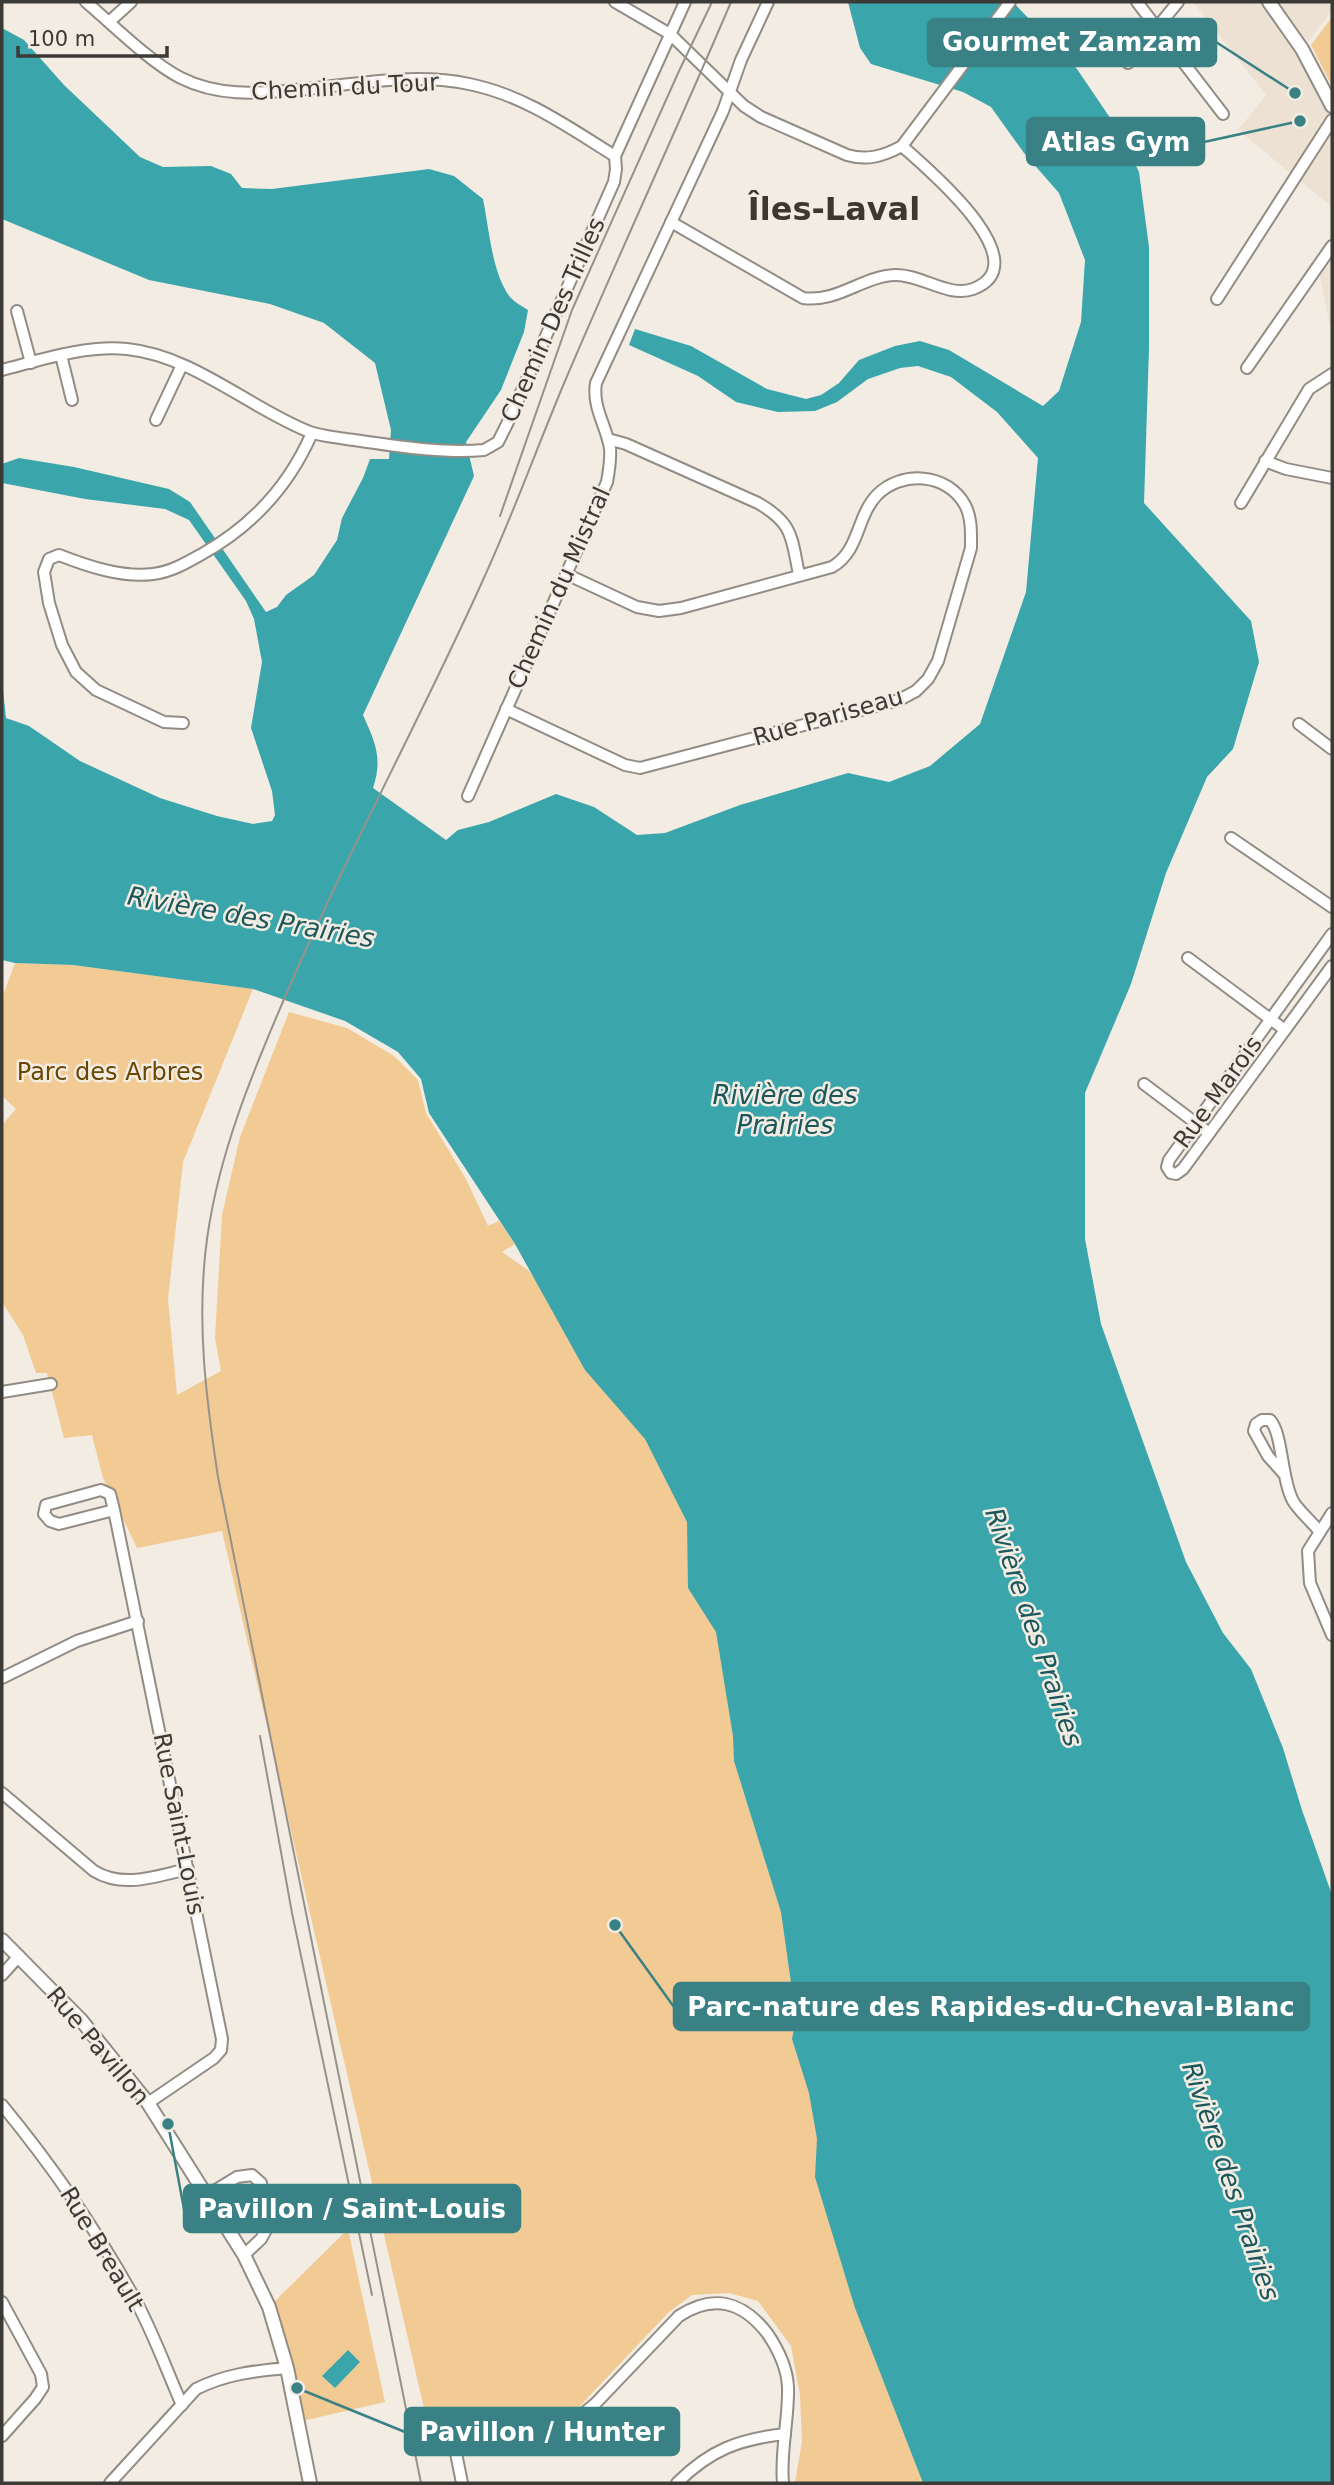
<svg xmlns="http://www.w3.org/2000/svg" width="1334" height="2485" font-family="'DejaVu Sans',sans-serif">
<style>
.built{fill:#ece1d2}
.green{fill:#f2ca93}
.water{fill:#3aa6ab}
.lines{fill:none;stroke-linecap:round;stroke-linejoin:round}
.minor-casing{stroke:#928c84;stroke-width:14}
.tertiary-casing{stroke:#928c84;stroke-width:16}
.minor{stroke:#fff;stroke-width:10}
.tertiary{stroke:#fff;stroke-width:12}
.tram{stroke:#96928b;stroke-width:2}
.labels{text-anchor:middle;stroke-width:5;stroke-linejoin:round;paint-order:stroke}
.street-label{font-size:24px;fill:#3c3a36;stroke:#f2ece3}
.park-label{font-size:24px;fill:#6b4600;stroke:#f2ece3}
.water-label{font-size:26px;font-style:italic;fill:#1b575a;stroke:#f2ece3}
.district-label{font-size:32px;font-weight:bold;fill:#3c3730;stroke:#f2ece3}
.leader{fill:none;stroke:#398185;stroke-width:2.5}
.callout-dot{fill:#398185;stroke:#f2ece3;stroke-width:2.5}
.callout{fill:#398185;stroke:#398185;stroke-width:2.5}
.callout-label{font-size:26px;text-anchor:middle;font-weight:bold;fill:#fff}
</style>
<rect width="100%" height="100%" fill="#f2ece3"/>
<!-- built -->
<g class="built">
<path d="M 1193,2 L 1332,2 L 1332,10 L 1303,49 L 1332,106 L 1332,207 L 1238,130 L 1266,95 Z"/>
<path d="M 1332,244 L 1332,327 L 1330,327 L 1318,266 Z"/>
</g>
<!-- green -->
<g class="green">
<path d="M 1332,17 L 1332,86 L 1311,45 Z"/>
<path d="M 15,963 L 73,965 L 253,989 L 183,1162 L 168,1299 L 177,1395 L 221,1371 L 215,1338 L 222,1215 L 240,1137 L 289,1012 L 347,1028 L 394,1056 L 418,1080 L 426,1113 L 466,1179 L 488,1226 L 499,1221 L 515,1244 L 502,1252 L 528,1270 L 582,1341 L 758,1411 L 1090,2483 L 795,2483 L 802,2441 L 800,2395 L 791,2346 L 758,2301 L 729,2293 L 692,2295 L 669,2312 L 578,2408 L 445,2427 L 426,2417 L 222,1531 L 137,1548 L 103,1478 L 92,1435 L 64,1438 L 47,1373 L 36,1373 L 23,1335 L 2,1302 L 2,1125 L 16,1109 L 2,1096 L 2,998 Z"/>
<path d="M 348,2229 L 385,2402 L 298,2422 L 269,2307 Z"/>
</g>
<!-- water -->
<g class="water">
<path d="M 848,2 L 1013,2 L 1077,69 L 1119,131 L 1139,172 L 1149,247 L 1149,348 L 1144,503 L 1251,621 L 1259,662 L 1233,749 L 1207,777 L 1166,873 L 1131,984 L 1085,1093 L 1085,1239 L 1101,1324 L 1186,1562 L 1223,1633 L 1251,1669 L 1283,1748 L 1302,1810 L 1332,1895 L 1332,2483 L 923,2483 L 855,2308 L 815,2177 L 817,2139 L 809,2093 L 792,2039 L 796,2018 L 781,1912 L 734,1761 L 733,1736 L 716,1632 L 688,1588 L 687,1522 L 645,1439 L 585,1370 L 515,1244 L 429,1113 L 421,1079 L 398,1052 L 345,1021 L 253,989 L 73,965 L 15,963 L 2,960 L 2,681 L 6,718 L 29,726 L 80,761 L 160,798 L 217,816 L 253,824 L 272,821 L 275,815 L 272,791 L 251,728 L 262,662 L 254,619 L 246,601 L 189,520 L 165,509 L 85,499 L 2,483 L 2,464 L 19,458 L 74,467 L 169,489 L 190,502 L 266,612 L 277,607 L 286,595 L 314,575 L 337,540 L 342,518 L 363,478 L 370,459 L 389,459 L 391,430 L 375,363 L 324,323 L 270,304 L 149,280 L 2,219 L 2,28 L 24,40 L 64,85 L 140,157 L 163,167 L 211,166 L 231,174 L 242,188 L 272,189 L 429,169 L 454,176 L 483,199 C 489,228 492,274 510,297 C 514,302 522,306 528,310 L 524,332 L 501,390 L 466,442 L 474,476 L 363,715 C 375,742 383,758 373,788 L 446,840 L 458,830 L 489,822 L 556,794 L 594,807 L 637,835 L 665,833 L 740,805 L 848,773 L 889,782 L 930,766 L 980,724 L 1026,592 L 1038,458 L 997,412 L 951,377 L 918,366 L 900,368 L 868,379 L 837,402 L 815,411 L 778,412 L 736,402 L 698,376 L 629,345 L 635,329 L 691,346 L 767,389 L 806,399 L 821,395 L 839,383 L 859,360 L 895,346 L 920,341 L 949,350 L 1043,406 L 1059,391 L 1081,322 L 1085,260 L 1059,193 L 1024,153 L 991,107 L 963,92 L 871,64 L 860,48 Z"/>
<path d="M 348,2350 L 360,2362 L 335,2388 L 322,2376 Z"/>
</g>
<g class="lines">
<!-- minor casing -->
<g class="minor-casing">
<g id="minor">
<path d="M 86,2 C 112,24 151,63 181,78 C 217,96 255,94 295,90 C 351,85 413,72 469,84 C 524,95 568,127 615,156"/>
<path d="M 615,2 L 670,34 L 744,106 L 761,117 L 847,155 C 867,161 884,156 902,146 L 1010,2"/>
<path d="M 1137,2 L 1223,114"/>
<path d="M 110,21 L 131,2"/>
<path d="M 1128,63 L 1178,2"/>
<path d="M 615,156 L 685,2"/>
<path d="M 671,222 L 803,298 C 837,303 863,276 895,275 C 921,274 948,298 973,289 C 1042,263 924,166 902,146"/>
<path d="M 1217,299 L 1332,120"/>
<path d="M 17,311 L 31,363"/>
<path d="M 61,355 L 72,400"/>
<path d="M 1247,368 L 1332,246"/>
<path d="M 2,370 C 41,360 85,345 127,349 C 194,356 249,408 310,432 C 321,436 335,437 346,439 C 390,445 441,454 484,450 L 498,442 L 508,422 L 614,182 L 616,169 L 615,156"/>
<path d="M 156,420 L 182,365"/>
<path d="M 608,439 L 626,444 L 758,503 C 794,524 791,537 799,574"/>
<path d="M 1265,461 L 1286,469 L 1332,478"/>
<path d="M 1241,503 L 1309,389 L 1332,374"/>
<path d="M 506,709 L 625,765 L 640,768 L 899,700 L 916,691 L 928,679 L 938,661 L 971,548 C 971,534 972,518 965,505 C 948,473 901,470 877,495 C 856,517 860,551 832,567 L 681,608 L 659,611 L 637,607 L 566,574"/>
<path d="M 183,723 L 164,722 L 96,690 L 76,672 L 62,645 L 49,603 L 44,572 L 49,559 L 59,555 C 87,566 122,578 153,574 C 171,572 186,563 202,554 C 252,526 289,486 312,433"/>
<path d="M 1299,724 L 1332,749"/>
<path d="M 468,796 L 607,482 C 609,471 611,460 610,448 C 606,425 592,407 596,383 L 723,111 L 741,60 L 768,2"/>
<path d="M 1231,838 L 1332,907"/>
<path d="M 1332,934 L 1169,1160 L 1167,1167 L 1171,1173 L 1176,1174 L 1183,1169 L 1332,966"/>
<path d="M 1188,958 L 1285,1030"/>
<path d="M 1144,1084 L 1209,1133"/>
<path d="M 2,1392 L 51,1384"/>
<path d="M 1284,1474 L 1268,1456 L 1254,1431 L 1256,1424 L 1262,1420 L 1270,1420 C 1283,1434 1281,1479 1293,1501 C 1299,1511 1311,1521 1319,1531"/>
<path d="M 114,1510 L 59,1524 L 50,1521 L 44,1514 L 46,1505 L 101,1490 L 110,1494 L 114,1510 L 222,2039 L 221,2050 L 214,2058 L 148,2103"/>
<path d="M 1332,1513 L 1308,1551 L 1310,1583 L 1332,1635"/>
<path d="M 2,1678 L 77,1641 L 138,1621"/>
<path d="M 2,1793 L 94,1871 C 124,1889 156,1876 188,1869"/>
<path d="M 2,1975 L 19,1956"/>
<path d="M 2,2105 C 53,2167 98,2232 137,2303 C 154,2335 167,2371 182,2405"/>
<path d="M 206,2196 L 237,2177 L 252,2175 L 261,2183 L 267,2228 L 261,2239 L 244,2255"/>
<path d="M 2,2302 L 41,2374 L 43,2387 L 35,2399 L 2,2436"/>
<path d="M 110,2483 L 196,2389 C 226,2374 254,2371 287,2368"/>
<path d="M 462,2483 L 456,2453 L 459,2444 L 466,2439 L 564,2424 L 579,2417 L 595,2404 L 679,2316 C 713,2294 742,2301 767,2333 C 778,2349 787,2367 788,2387 C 789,2419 780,2451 783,2483"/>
<path d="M 677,2483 C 710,2450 739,2439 785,2434"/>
</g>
</g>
<!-- tertiary casing -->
<g class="tertiary-casing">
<g id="tertiary">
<path d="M 1269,2 L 1302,49 L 1332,106"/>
<path d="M 2,1940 L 81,2020 L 148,2103 L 244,2255 L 269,2307 L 287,2368 L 310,2483"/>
</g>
</g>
<!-- minor -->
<use href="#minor" class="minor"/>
<!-- tertiary -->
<use href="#tertiary" class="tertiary"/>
<!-- tram -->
<g class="tram">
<path d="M 500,516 L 572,310 L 679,71 L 712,2"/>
<path d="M 260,1736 L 292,1913 L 372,2295"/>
<path d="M 421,2483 L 218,1477 C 206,1398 196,1320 207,1239 C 219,1152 253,1071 288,990 C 348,851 421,718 483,580 C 513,515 537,447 565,381 C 619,254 677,129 731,2"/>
</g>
</g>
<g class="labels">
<!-- street labels -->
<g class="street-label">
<text transform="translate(345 87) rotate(-3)" y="8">Chemin du Tour</text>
<text transform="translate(553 320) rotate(-66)" y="8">Chemin Des Trilles</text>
<text transform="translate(559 588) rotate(-66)" y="8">Chemin du Mistral</text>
<text transform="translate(828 717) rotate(-16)" y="8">Rue Pariseau</text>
<text transform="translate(1218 1092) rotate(-54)" y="8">Rue Marois</text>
<text transform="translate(179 1824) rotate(79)" y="8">Rue Saint-Louis</text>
<text transform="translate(98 2046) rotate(50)" y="8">Rue Pavillon</text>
<text transform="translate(102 2249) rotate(59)" y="8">Rue Breault</text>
</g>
<!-- park labels -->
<g class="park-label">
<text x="110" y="1080">Parc des Arbres</text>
</g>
<!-- water labels -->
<g class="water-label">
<text transform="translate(251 917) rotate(10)" y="9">Rivière des Prairies</text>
<text x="785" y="1104">Rivière des<tspan x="785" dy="30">Prairies</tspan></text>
<text transform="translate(1034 1627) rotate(71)" y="9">Rivière des Prairies</text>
<text transform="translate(1231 2181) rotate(71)" y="9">Rivière des Prairies</text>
</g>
<!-- district labels -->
<g class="district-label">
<text x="834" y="220">Îles-Laval</text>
</g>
</g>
<!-- callouts -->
<path class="leader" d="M1295 93L1216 42M1300 121L1204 142M615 1925L674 2007M168 2124L184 2209M297 2388L405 2432"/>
<g class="callout-dot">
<circle cx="1295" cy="93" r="7"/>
<circle cx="1300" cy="121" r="7"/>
<circle cx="615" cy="1925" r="7"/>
<circle cx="168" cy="2124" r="7"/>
<circle cx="297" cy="2388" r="7"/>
</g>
<g class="callout">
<rect x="928" y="19" width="288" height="47" rx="7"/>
<rect x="1027" y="118" width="177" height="47" rx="7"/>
<rect x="674" y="1983" width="635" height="47" rx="7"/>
<rect x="184" y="2185" width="336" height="47" rx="7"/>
<rect x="405" y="2408" width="274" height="47" rx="7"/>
</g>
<g class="callout-label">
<text x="1072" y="51">Gourmet Zamzam</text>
<text x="1116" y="151">Atlas Gym</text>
<text x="991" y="2016">Parc-nature des Rapides-du-Cheval-Blanc</text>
<text x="352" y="2218">Pavillon / Saint-Louis</text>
<text x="542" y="2441">Pavillon / Hunter</text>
</g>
<!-- border -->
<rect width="1334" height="2485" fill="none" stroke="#3c3a36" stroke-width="7"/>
<!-- scale -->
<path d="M18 46v10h149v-10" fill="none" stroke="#3c3a36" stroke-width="3.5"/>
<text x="28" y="46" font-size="21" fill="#3c3a36" stroke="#f2ece3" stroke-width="5" paint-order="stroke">100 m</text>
</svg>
